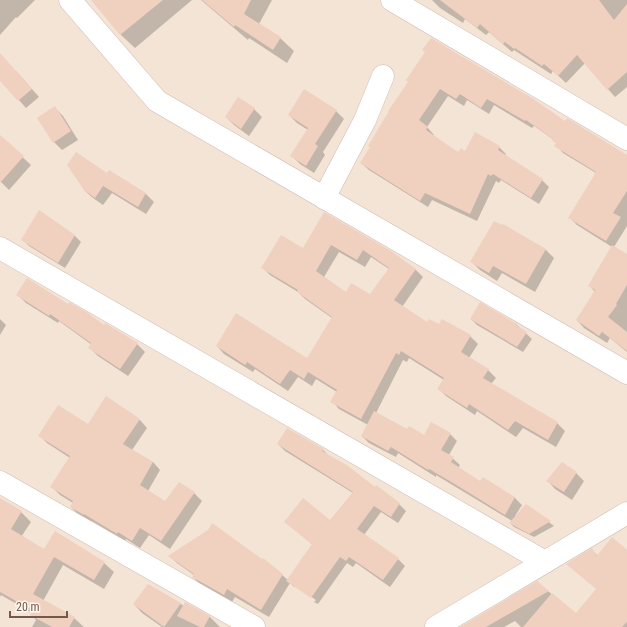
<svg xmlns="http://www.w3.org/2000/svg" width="627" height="627" font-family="'Roboto Condensed',sans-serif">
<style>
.residential{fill:#f3e4d5}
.shadow{fill:#0003;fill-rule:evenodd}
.building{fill:#f0d0bf;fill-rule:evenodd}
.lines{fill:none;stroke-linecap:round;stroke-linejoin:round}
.minor-casing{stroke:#cfbcb0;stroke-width:23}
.minor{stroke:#fff;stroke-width:22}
</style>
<rect width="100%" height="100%" fill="#fbf2e7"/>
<!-- residential -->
<rect class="residential" x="0" y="0" width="627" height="627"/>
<!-- shadow -->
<g class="shadow">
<path d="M 0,0 L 35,0 L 17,18 L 16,17 L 0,35 Z"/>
<path d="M 92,0 L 192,0 L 135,48 L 121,35 Z"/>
<path d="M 201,0 L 272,0 L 259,24 L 280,38 L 294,51 L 287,63 L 249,38 L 248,40 Z"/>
<path d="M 432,0 L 627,0 L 627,87 L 615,97 L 585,63 L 566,83 L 553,71 L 551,74 L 514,50 L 512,52 L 489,32 L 486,35 L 465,19 L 463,23 L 440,8 Z"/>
<path d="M 426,52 L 565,123 L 627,156 L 627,226 L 614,247 L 627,255 L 627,352 L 610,338 L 607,343 L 584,328 L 577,320 L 595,292 L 589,285 L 612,247 L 577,225 L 570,218 L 596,173 L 563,153 L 556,145 L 557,144 L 554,140 L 534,126 L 532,128 L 494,105 L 489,114 L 467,100 L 464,106 L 448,96 L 427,127 L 434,135 L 433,136 L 458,154 L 499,147 L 506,154 L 505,156 L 542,180 L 549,187 L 539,204 L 501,180 L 499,183 L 496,181 L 477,221 L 432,200 L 428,207 L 369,170 L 361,163 Z"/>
<path d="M 0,69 L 16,71 L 39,97 L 26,108 L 0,79 Z"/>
<path d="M 55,108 L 63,116 L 78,140 L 62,150 L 54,142 Z"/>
<path d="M 254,109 L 262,117 L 249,136 L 234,125 L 226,117 Z"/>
<path d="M 336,111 L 344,119 L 323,152 L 325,155 L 314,173 L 300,164 L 292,156 L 308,130 L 297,123 L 289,115 Z"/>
<path d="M 4,140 L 31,165 L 9,190 L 0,181 L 0,143 Z"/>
<path d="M 109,172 L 146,194 L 154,202 L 146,214 L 112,193 L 103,205 L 93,198 L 84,190 L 107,175 Z"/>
<path d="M 325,214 L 415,269 L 423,277 L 402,307 L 427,323 L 440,325 L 442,320 L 470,336 L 478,344 L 469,358 L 488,370 L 496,378 L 491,384 L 557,423 L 565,431 L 556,447 L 523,428 L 516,437 L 477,411 L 475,415 L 446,396 L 439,389 L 444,380 L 409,358 L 407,362 L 403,360 L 376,413 L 408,430 L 424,436 L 450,434 L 457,441 L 449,455 L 460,465 L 458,468 L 480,482 L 483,478 L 515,498 L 522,505 L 515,516 L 516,516 L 526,505 L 554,526 L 534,537 L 514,527 L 510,523 L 512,521 L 436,475 L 436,477 L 398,453 L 396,457 L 369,443 L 362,436 L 368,425 L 339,409 L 332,401 L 337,392 L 316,379 L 312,386 L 298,377 L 288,391 L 255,369 L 253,372 L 224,354 L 217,346 L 307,360 L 332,318 L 305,299 L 298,292 L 270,275 L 263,268 L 303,250 ZM 339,252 L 365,267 L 371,257 L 389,269 L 370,295 L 346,293 L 324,277 Z"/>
<path d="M 503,226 L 546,250 L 554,258 L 535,292 L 502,273 L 497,281 L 480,270 L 472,262 Z"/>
<path d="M 75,236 L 81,242 L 65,268 L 29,246 L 23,240 Z"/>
<path d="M 18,295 L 68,305 L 137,344 L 145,352 L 128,376 L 98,356 L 90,348 L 92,345 L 59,321 L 58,323 L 26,303 Z"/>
<path d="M 0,319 L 6,325 L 0,335 Z"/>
<path d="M 471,319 L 516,324 L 532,339 L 523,352 L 477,325 Z"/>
<path d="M 140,420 L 147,428 L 132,450 L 153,462 L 160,470 L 148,491 L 166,503 L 179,483 L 194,493 L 202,501 L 170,549 L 149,535 L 140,548 L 126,539 L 125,541 L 92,521 L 92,522 L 79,515 L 71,507 L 73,503 L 60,495 L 52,487 L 70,458 L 47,443 L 39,435 L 88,425 Z"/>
<path d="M 278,444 L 323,450 L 329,456 L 399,504 L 406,511 L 398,523 L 381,512 L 364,535 L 398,559 L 405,566 L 390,587 L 356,563 L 353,567 L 347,563 L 318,604 L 314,602 L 316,600 L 294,585 L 294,587 L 290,583 L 269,617 L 235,597 L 232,602 L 201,585 L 193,577 L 194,575 L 177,563 L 169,556 L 282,575 L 288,580 L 313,545 L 286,522 L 330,521 L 353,493 L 285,451 Z"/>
<path d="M 576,473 L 584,481 L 572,500 L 555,489 L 548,481 Z"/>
<path d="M 4,502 L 21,512 L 31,522 L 21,537 L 44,551 L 104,563 L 114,572 L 104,589 L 63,565 L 43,601 L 74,618 L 84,627 L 32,627 L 36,620 L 31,614 L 32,613 L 1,595 L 0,597 L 0,508 Z"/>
<path d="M 592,550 L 598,556 L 627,552 L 627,627 L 521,627 L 515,621 L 504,627 L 462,627 L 537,582 L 576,614 L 597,589 Z"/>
<path d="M 148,585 L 184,606 L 185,603 L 210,617 L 220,627 L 162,627 L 142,613 L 134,604 Z"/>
</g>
<!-- building -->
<g class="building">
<path d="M 91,0 L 163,0 L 120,35 Z"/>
<path d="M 202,0 L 251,0 L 244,14 L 281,37 L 273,50 L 235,25 L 234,27 Z"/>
<path d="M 440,0 L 599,0 L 614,20 L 627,4 L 627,72 L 607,90 L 577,55 L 558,76 L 544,64 L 542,66 L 515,48 L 514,49 L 505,42 L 503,44 L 480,24 L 477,28 Z"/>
<path d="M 431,38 L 532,98 L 565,121 L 567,118 L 627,155 L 627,191 L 613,213 L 621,217 L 606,241 L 568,218 L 595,174 L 594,174 L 596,172 L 554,146 L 556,143 L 552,141 L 553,139 L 526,120 L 525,121 L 487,99 L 481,108 L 460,94 L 456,99 L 440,89 L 419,120 L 428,127 L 426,130 L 458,152 L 461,148 L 465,151 L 475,132 L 500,146 L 498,150 L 543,179 L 531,198 L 493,174 L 491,176 L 488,174 L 470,214 L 425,193 L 420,201 L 360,163 L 370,147 L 368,146 L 389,111 L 388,111 L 408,82 L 406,80 L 425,52 L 422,50 Z"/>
<path d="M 0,53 L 32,89 L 18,101 L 0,81 Z"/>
<path d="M 304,89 L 337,110 L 315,144 L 318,146 L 306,166 L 290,156 L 308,128 L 288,115 Z"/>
<path d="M 238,97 L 255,108 L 241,129 L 225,117 Z"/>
<path d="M 55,106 L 71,131 L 53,143 L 37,118 Z"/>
<path d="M 0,135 L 24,156 L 0,183 Z"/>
<path d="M 76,152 L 107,173 L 109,170 L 146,193 L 138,207 L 103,186 L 95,198 L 84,190 L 67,165 Z"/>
<path d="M 39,210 L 75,235 L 58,263 L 21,240 Z"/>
<path d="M 324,212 L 391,251 L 416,269 L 394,300 L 427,322 L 429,319 L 439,324 L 442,319 L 471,335 L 461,352 L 489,369 L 483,378 L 558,422 L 548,440 L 515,421 L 508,430 L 469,404 L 467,408 L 437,389 L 444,378 L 401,351 L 399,355 L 396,353 L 361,419 L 330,402 L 337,390 L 308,372 L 304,379 L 290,370 L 280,384 L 247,362 L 245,365 L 216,346 L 236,313 L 307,358 L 332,317 L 297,292 L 298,290 L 261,268 L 281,235 L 303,248 ZM 331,245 L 357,260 L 363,250 L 389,268 L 370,294 L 351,283 L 346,292 L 316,271 Z"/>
<path d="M 494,221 L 502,225 L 503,224 L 546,249 L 526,284 L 493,266 L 489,273 L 470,262 Z"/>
<path d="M 612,245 L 627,254 L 627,285 L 616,304 L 617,305 L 608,317 L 627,332 L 627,351 L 602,332 L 599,336 L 576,320 L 595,290 L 588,286 Z"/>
<path d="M 27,278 L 68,304 L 69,302 L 88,313 L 104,325 L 105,323 L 138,343 L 120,369 L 88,348 L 91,343 L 50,314 L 49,316 L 16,295 Z"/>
<path d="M 480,302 L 517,324 L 516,325 L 527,332 L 517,347 L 470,319 Z"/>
<path d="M 106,396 L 140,419 L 123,444 L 153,462 L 140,485 L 165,501 L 179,482 L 195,492 L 161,541 L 140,528 L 132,541 L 118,532 L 117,534 L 84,514 L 84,515 L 70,507 L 73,501 L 50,487 L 70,456 L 38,436 L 58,405 L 88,424 Z"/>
<path d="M 374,411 L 407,429 L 409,426 L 424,435 L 431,422 L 451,433 L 441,450 L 454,457 L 451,462 L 480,481 L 483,477 L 515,497 L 505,515 L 453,483 L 429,469 L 428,470 L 391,447 L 388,451 L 361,436 Z"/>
<path d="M 287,428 L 324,449 L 322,451 L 348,466 L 375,487 L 376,485 L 400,503 L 391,517 L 374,506 L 357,529 L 399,558 L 383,580 L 349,557 L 346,561 L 340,557 L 311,598 L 286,581 L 312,544 L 284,522 L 303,498 L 330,520 L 353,492 L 277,444 Z"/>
<path d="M 562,462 L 577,472 L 564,492 L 546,481 Z"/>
<path d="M 0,498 L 22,511 L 11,529 L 44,549 L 55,531 L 105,562 L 94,580 L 54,557 L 33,594 L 75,617 L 69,627 L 52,627 L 30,615 L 32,610 L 0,592 Z"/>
<path d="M 526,504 L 551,521 L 529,534 L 509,523 Z"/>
<path d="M 212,523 L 262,559 L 263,558 L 283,574 L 261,610 L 227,589 L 224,595 L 192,577 L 194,574 L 168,556 L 208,530 Z"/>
<path d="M 612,537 L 627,550 L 627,622 L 622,627 L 523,627 L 552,593 L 576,613 L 596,589 L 566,564 L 592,548 L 597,556 Z"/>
<path d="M 537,581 L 549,591 L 486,627 L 460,627 Z"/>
<path d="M 148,584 L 181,603 L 164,627 L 133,604 Z"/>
<path d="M 185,602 L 210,616 L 204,627 L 200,627 L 177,616 Z"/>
</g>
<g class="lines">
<!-- minor casing -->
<g class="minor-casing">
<g id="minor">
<path d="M 70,0 L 157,101 L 627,373"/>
<path d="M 392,0 L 627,139"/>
<path d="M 324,198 L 365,120 L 383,76"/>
<path d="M 0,248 L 545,562"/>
<path d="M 0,482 L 254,627"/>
<path d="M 436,627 L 627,513"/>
</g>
</g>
<!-- minor -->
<use href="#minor" class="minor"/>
</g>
<!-- scale -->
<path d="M10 611v6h57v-6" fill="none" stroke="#74584c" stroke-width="2"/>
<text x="16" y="611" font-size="12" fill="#74584c" stroke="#fef7ed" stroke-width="3" paint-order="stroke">20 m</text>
</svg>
